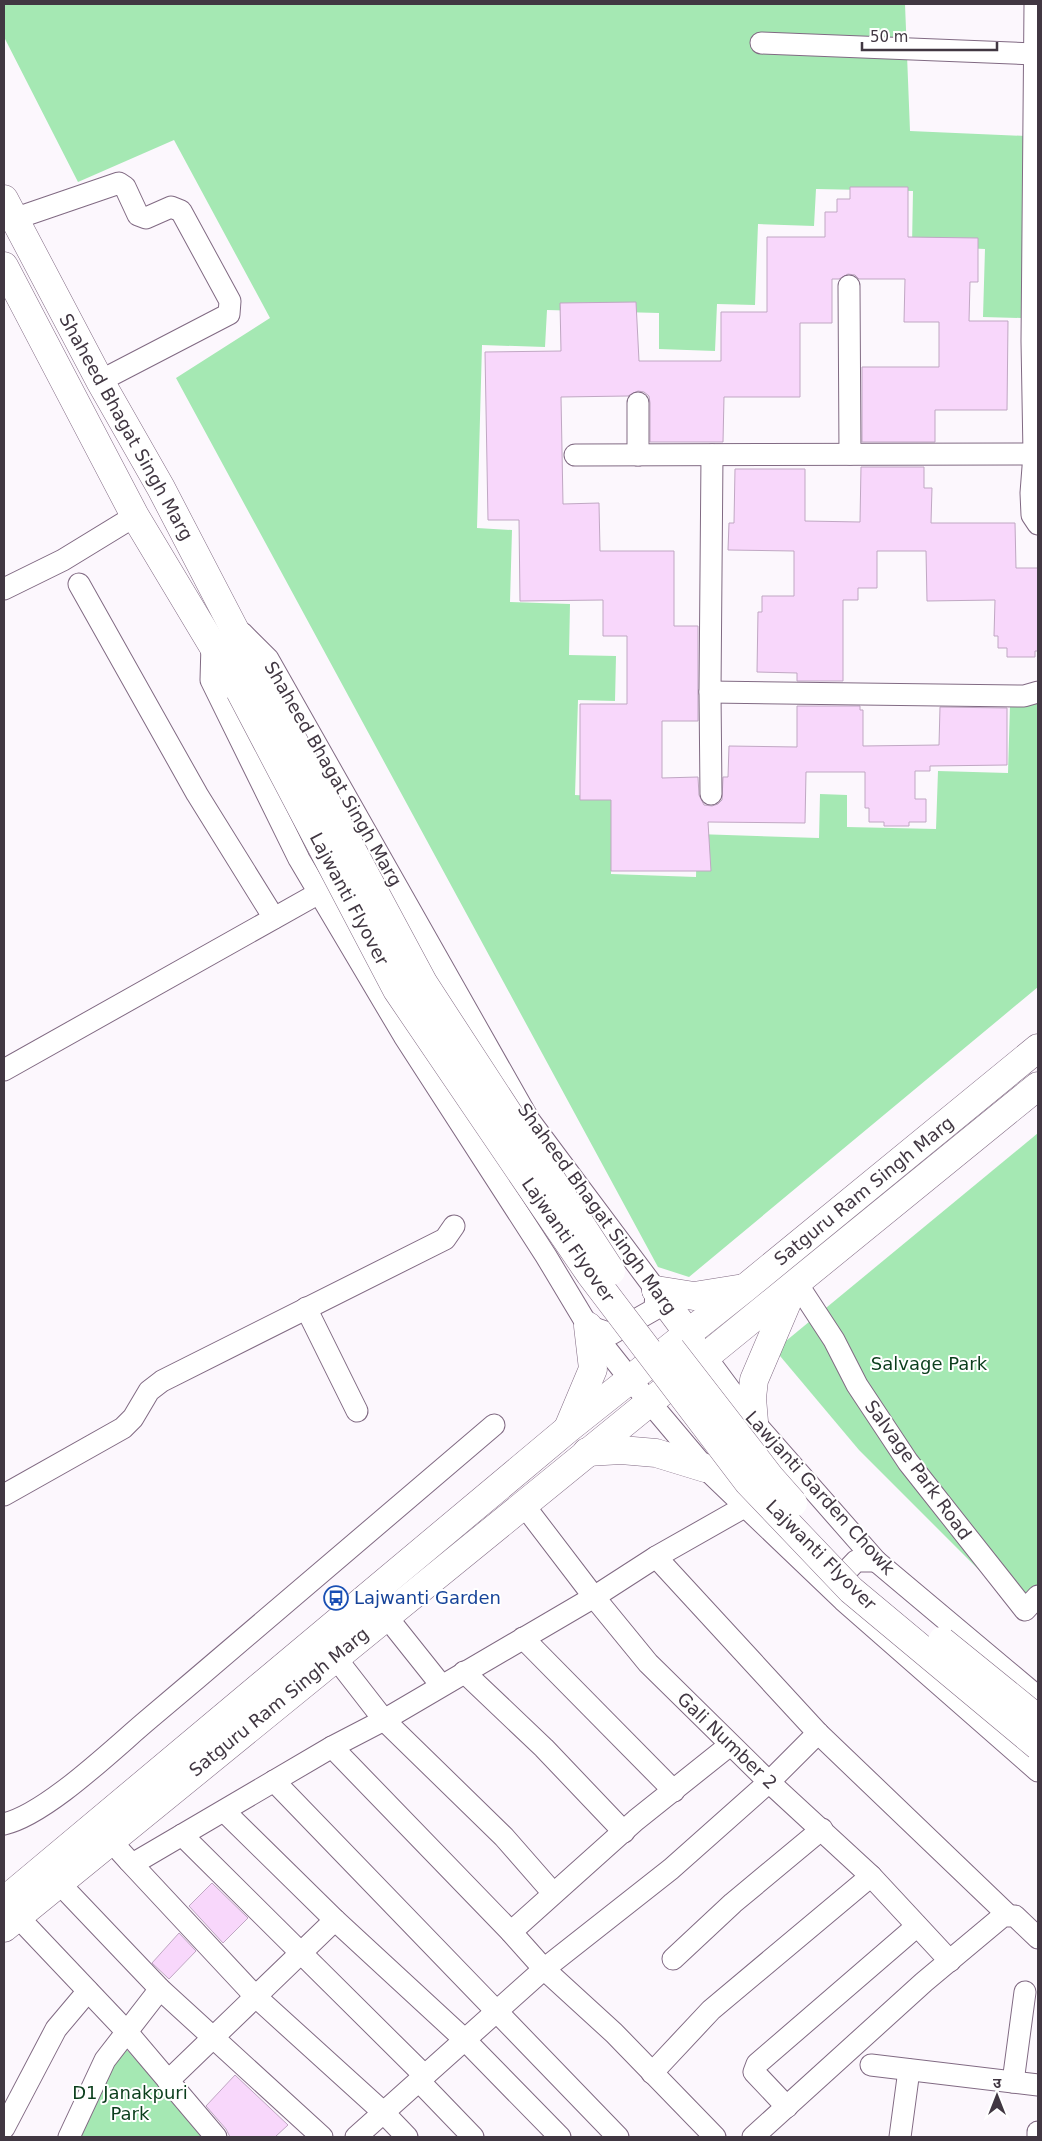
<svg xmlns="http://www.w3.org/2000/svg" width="1042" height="2141" font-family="'DejaVu Sans','Noto Sans Devanagari',sans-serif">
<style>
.green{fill:#a5e8b3}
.building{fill:#f8d7fb;stroke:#c0a7c3}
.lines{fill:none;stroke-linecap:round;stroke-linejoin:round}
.minor-casing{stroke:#816a83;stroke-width:23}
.major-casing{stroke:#816a83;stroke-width:29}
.minor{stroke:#fff;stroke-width:21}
.major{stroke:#fff;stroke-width:28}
.major-bridge-casing{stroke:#816a83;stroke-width:29;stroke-linecap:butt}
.major-bridge{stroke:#fff;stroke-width:28}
.labels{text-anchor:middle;stroke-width:4;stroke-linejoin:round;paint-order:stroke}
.street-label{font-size:18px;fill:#413742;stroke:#fff}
.park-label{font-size:18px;fill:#0b3e1c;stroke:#fff}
.transit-label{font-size:18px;fill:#164399;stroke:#fff;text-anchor:start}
</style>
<rect width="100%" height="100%" fill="#fcf7fd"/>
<!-- green -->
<g class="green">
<path d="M 4,4 L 905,4 L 910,131 L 1026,136 L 1021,318 L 983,317 L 985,249 L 912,246 L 913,191 L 816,189 L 814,226 L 758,224 L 755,305 L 717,304 L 715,351 L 659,349 L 659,313 L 547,310 L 545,347 L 482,345 L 477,528 L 512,530 L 510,602 L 570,604 L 569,655 L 616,656 L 615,701 L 578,700 L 575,795 L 613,797 L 611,874 L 696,877 L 697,834 L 819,838 L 820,794 L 847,795 L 847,827 L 936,829 L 938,771 L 1008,773 L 1010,705 L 1038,703 L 1038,987 L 689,1277 L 658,1267 L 176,378 L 270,318 L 174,140 L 78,182 L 4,37 Z"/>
<path d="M 1038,1133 L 1038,1588 L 1017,1608 L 859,1450 L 775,1350 Z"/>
<path d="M 125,2048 L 207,2137 L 78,2137 L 111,2065 Z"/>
</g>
<!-- building -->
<g class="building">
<path d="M 850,187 L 908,187 L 908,237 L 978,238 L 978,282 L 970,282 L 969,321 L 1008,321 L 1007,410 L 935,410 L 935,442 L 862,442 L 862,367 L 939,367 L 939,322 L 904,322 L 905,279 L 859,279 L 855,275 L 848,274 L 839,279 L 832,279 L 832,323 L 800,323 L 800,397 L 724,397 L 723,442 L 650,442 L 650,403 L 649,396 L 644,392 L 638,391 L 628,396 L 561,397 L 563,504 L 599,503 L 600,551 L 674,551 L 674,626 L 698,626 L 698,721 L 662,721 L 662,778 L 698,777 L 699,795 L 704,805 L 712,806 L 718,804 L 722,800 L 723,777 L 728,777 L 729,746 L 797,747 L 797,706 L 860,706 L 860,710 L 863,710 L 863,746 L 939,745 L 940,707 L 1007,708 L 1007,765 L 930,766 L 930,771 L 915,771 L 915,799 L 926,799 L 926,822 L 909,822 L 909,826 L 884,826 L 884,822 L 869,822 L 869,808 L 865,808 L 865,772 L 806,772 L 805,823 L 708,822 L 711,871 L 611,871 L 611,800 L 580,800 L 580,704 L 627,704 L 627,636 L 603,636 L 603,600 L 520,601 L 519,520 L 488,520 L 485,352 L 561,351 L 560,303 L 636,302 L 639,361 L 721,361 L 721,312 L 767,312 L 767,237 L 825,237 L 825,212 L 837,212 L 837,199 L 850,199 Z"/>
<path d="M 861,467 L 924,467 L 924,488 L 932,488 L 931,523 L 1015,523 L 1016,568 L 1038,568 L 1038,651 L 1035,651 L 1035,657 L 1007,657 L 1007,648 L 998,648 L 998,636 L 994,636 L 995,600 L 927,601 L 926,551 L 877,551 L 877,588 L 858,588 L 858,600 L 843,600 L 843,681 L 797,681 L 797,673 L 757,672 L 758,612 L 762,612 L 762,596 L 794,596 L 794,551 L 728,550 L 729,523 L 734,523 L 735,469 L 805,469 L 805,521 L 860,522 Z"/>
<path d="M 212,1883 L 248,1918 L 223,1943 L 189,1906 Z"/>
<path d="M 179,1933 L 196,1951 L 169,1979 L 152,1963 Z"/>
<path d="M 235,2075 L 288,2125 L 275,2137 L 230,2137 L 226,2129 L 206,2106 Z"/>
</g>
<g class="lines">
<!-- minor casing -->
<g class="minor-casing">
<g id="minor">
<path d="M 1035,4 L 1032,341 L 1034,454 L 1031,493 L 1032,515 L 1038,524"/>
<path d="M 761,43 L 1035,54"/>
<path d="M 14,219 L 119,183 L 125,187 L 138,215 L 146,218 L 171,207 L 181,211 L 230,301 L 229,314 L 100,381"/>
<path d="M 849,286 L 850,454"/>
<path d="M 575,455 L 1034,454"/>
<path d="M 638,455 L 638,403"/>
<path d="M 79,584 L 197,794 L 274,918"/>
<path d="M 4,589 L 63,560 L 135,516"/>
<path d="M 242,633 L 268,659 L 529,1120 L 656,1290 L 655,1309 L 611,1334 L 588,1326"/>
<path d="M 212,644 L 211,680 L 299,859 L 404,1036 L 546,1256 L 588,1326 L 630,1379 L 705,1468 L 843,1600 L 1038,1771"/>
<path d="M 710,692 L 1024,696 L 1038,692"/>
<path d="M 711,794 L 710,692 L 712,455"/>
<path d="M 4,1070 L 319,893"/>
<path d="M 796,1282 L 834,1340 L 857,1385 L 908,1462 L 1025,1610 L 1038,1596"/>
<path d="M 306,1308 L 357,1411"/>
<path d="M 688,1333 L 754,1422 L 876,1561 L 1038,1697"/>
<path d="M 4,1495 L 123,1428 L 133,1418 L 149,1391 L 162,1381 L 445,1239 L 454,1226"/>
<path d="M 523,1504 L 594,1597 L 648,1663 L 769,1782 L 871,1876 L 950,1961"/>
<path d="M 656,1557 L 818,1733 L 1008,1915"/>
<path d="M 841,1592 L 837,1581 L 856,1561 L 876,1561"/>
<path d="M 386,1616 L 441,1685"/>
<path d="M 523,1638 L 674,1791"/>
<path d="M 335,1657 L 384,1720 L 504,1837 L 553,1893"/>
<path d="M 464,1672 L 544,1748 L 624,1832"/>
<path d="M 332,1747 L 511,1932 L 544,1969 L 614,2033 L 715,2137"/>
<path d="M 274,1781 L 618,2137"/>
<path d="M 224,1811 L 335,1920 L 465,2040 L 560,2137"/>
<path d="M 4,1824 C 47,1814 114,1748 150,1718 C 265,1621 379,1523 494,1425"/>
<path d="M 182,1835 L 425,2076"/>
<path d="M 110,1840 L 129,1861 L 136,1862 L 332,1747 L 384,1720 L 594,1597 L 656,1557 L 746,1506"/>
<path d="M 129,1861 L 255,1996 L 384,2113 L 407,2137"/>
<path d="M 58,1882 L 160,1989 L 322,2137"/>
<path d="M 17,1916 L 127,2032 L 216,2137"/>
<path d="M 511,1932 L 636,1820 L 730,1745"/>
<path d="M 673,1959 L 733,1903 L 822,1829"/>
<path d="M 871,2065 L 1038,2085"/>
<path d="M 652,2073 L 711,2010 L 871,1876"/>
<path d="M 168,2081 L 335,1920"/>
<path d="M 419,2081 L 473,2137"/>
<path d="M 1013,2082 L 1025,1992"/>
<path d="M 787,2107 L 754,2072 L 757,2064 L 917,1926"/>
<path d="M 4,2128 L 56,2029 L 88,1991"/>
<path d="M 69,2137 L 105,2060 L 160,1989"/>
<path d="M 356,2137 L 544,1969 L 671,1869 L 769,1782 L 818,1733"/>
<path d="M 753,2137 L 924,1982 L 1003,1916 L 1015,1916 L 1038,1938"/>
<path d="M 900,2137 L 909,2070"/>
<path d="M 1038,2137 L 1038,2132"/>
</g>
</g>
<!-- major casing -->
<g class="major-casing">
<g id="major">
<path d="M 4,199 L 100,381 L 161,488 L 264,686"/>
<path d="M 4,266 L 135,516 L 240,691"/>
<path d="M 656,1290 L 694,1296 L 744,1288"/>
<path d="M 656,1290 L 688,1333"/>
<path d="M 754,1422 L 752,1398 L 754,1380 L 794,1286"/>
<path d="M 569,1426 L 593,1369 L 588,1326"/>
<path d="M 587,1452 L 621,1450 L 656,1453 L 705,1468"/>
<path d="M 4,1901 L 569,1428 L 745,1288 L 1038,1048"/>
<path d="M 4,1928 L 1038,1086"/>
</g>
</g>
<!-- minor -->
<use href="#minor" class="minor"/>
<!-- major -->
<use href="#major" class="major"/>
<!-- major-bridge casing -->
<g class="major-bridge-casing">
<g id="major-bridge">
<path d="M 264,686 L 424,984 L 611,1271"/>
<path d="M 240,691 L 397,990 L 590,1274 L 748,1482 L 851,1590 L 1038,1746"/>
<path d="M 671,1349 L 770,1477 L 793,1503"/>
<path d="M 942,1641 L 1038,1719"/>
</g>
</g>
<!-- major-bridge -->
<use href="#major-bridge" class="major-bridge"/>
</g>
<!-- icons -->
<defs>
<g id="bus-ring" transform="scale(1.25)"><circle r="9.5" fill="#fff" stroke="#1a4fb4" stroke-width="1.5"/><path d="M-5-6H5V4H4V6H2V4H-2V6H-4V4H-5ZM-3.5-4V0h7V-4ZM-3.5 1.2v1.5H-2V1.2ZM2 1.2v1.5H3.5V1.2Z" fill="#1a4fb4"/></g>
</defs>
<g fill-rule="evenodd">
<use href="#bus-ring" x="336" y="1598"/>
</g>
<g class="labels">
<!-- street labels -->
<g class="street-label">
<text transform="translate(126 427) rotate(61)" y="6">Shaheed Bhagat Singh Marg</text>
<text transform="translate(333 774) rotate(60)" y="6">Shaheed Bhagat Singh Marg</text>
<text transform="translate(349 899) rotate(62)" y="6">Lajwanti Flyover</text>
<text transform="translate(864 1191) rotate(-39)" y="6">Satguru Ram Singh Marg</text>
<text transform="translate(597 1209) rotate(54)" y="6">Shaheed Bhagat Singh Marg</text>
<text transform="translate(568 1240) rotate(55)" y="6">Lajwanti Flyover</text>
<text transform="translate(918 1470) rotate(54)" y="6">Salvage Park Road</text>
<text transform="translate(820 1493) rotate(48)" y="6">Lawjanti Garden Chowk</text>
<text transform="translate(821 1555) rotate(45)" y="6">Lajwanti Flyover</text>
<text transform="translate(279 1702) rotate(-39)" y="6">Satguru Ram Singh Marg</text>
<text transform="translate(727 1741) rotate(44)" y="6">Gali Number 2</text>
</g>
<!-- park labels -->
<g class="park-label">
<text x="929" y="1370">Salvage Park</text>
<text x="130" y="2099">D1 Janakpuri<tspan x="130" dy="21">Park</tspan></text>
</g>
<!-- transit labels -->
<g class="transit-label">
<text x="354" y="1604">Lajwanti Garden</text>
</g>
</g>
<!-- border -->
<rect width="1042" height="2141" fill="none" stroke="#413742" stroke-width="10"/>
<!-- north arrow -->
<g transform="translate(997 2096)" stroke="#ffffff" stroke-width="4" paint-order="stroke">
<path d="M0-4L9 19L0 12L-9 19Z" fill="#413742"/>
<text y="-8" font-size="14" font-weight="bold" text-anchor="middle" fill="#413742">उ</text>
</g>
<!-- scale -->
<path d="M862 42v8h135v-8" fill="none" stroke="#413742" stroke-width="2.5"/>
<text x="870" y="42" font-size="15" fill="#413742" stroke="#ffffff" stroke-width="4" paint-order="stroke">50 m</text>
</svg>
